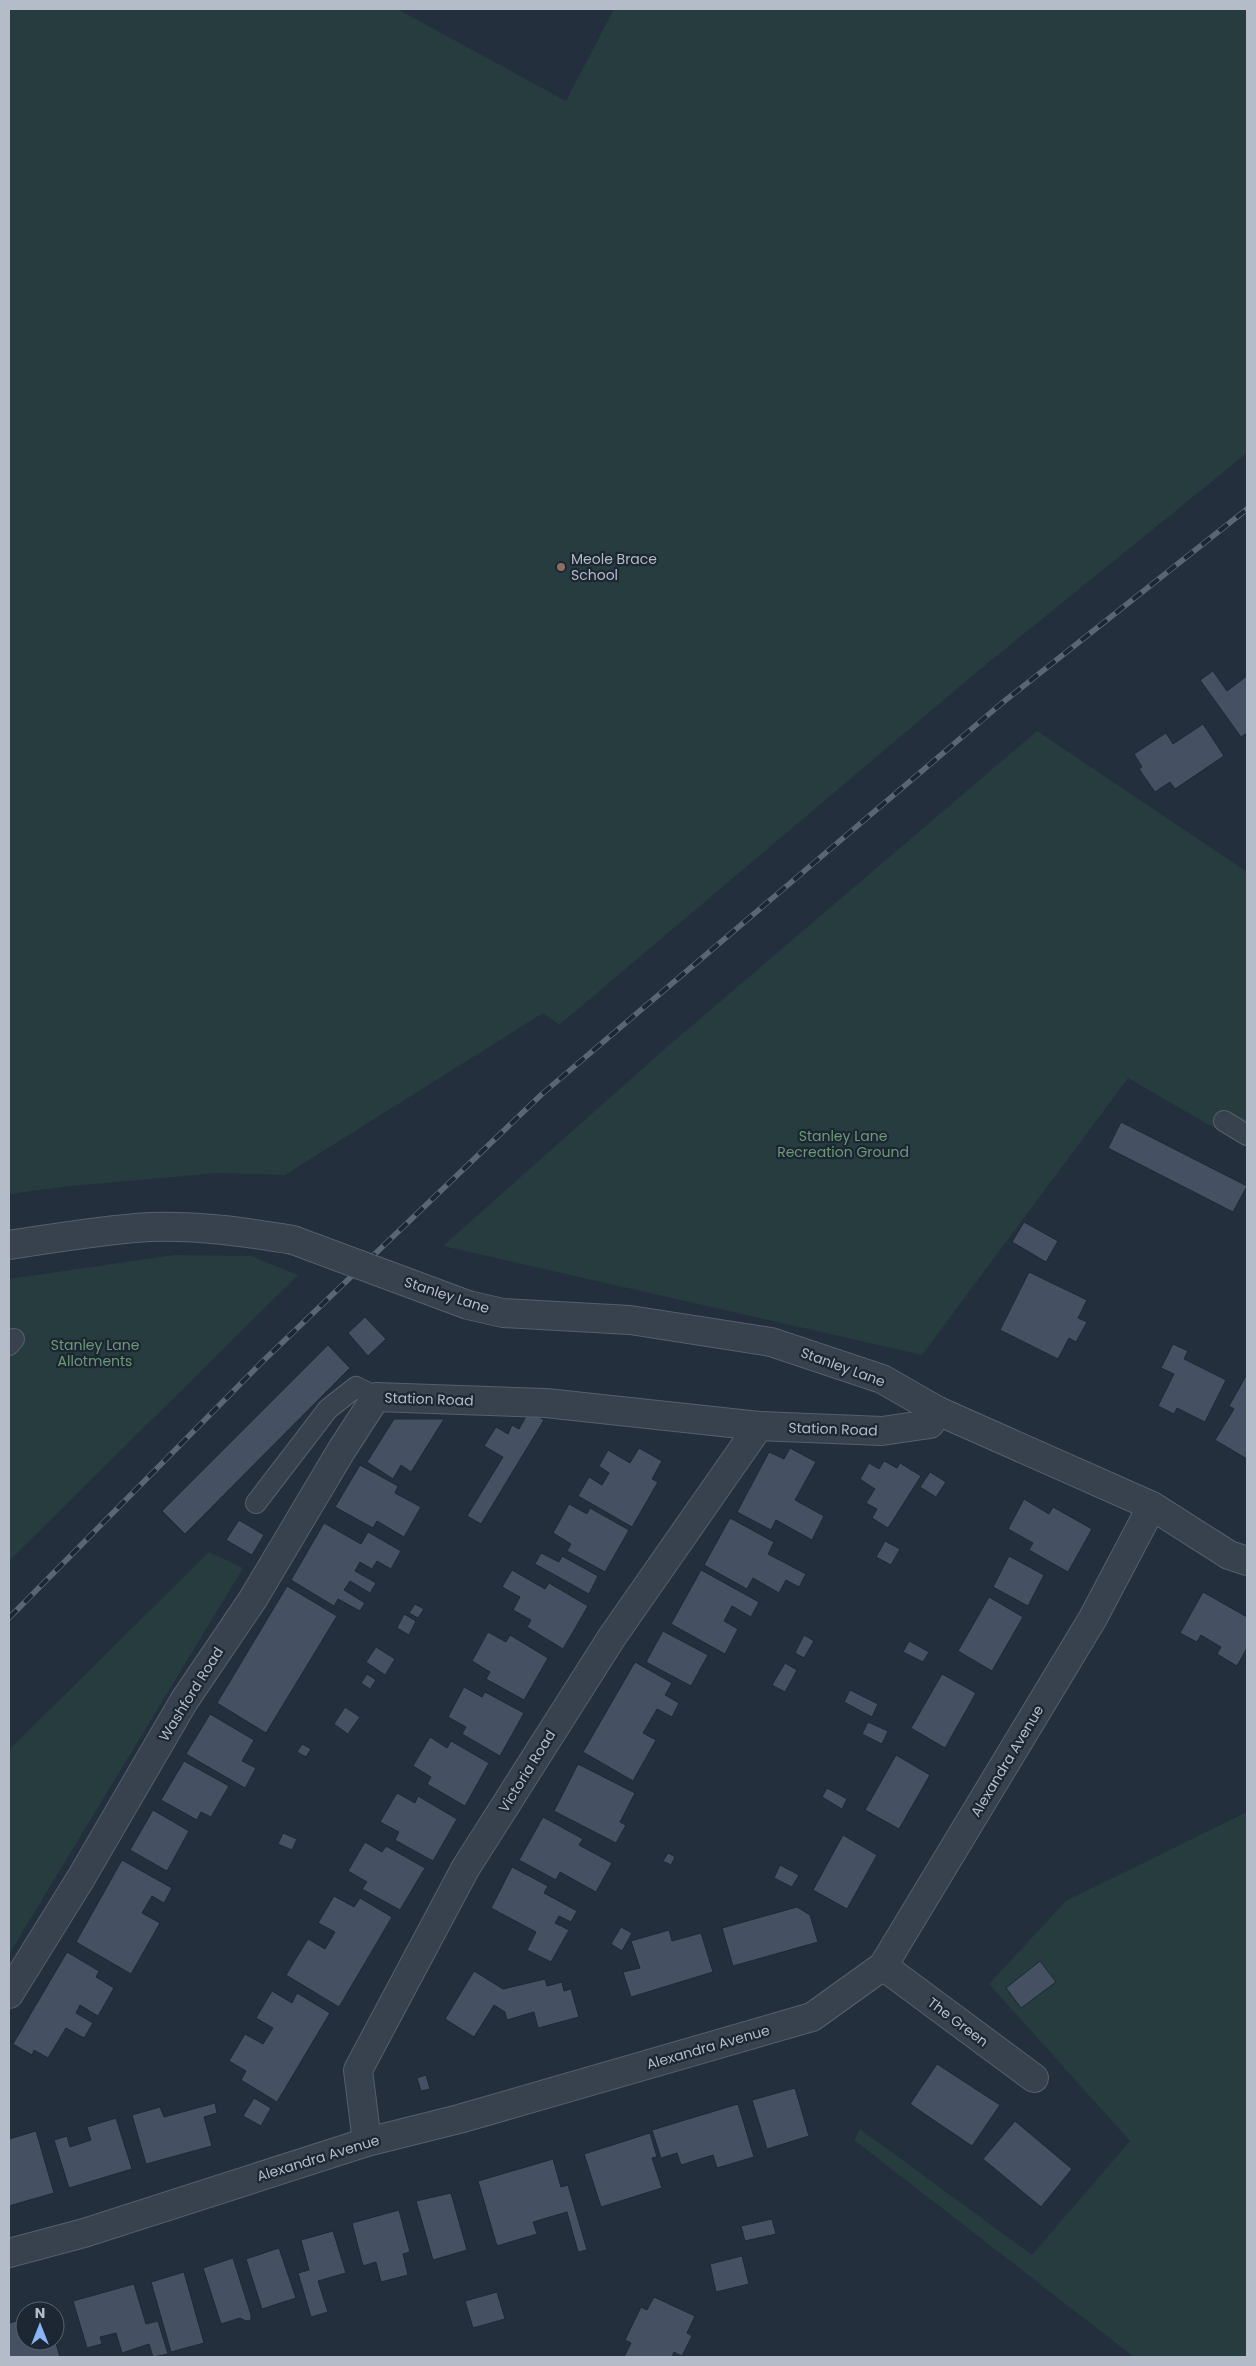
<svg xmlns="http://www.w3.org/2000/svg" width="1256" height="2366" font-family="Poppins,sans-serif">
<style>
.green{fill:#263c3f}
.building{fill:#455162;stroke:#1f2835}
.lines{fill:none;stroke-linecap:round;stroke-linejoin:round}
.service-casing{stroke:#565f6c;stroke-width:22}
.minor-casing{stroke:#565f6c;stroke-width:30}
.service{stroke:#38414e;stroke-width:20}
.minor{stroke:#38414e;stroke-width:28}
.rail-casing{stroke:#5a6575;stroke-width:5.5}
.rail{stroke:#1d2633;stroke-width:4;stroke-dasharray:11;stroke-linecap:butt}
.minor-bridge-casing{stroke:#565f6c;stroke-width:30;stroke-linecap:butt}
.minor-bridge{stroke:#38414e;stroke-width:28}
.education-dot{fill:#8d6e63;stroke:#1d2633;stroke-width:2}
.labels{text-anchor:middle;stroke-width:4.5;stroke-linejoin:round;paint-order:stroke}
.poi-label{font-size:14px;fill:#b4bcc9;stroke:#1d2633;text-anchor:start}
.park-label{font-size:14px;fill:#6b9a76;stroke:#1d2633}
.street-label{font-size:14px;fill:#b4bcc9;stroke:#1d2633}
</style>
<rect width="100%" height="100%" fill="#242f3e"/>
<!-- green -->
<g class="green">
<path d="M 9,9 L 397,9 L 566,101 L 614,9 L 1247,9 L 1247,453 L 978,671 L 559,1025 L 543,1013 L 285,1175 L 218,1173 L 71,1186 L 9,1194 Z"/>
<path d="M 1037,731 L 1247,872 L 1247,1147 L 1128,1078 L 922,1355 L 443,1246 L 667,1047 Z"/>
<path d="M 174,1255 L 251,1256 L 298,1275 L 9,1561 L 9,1279 Z"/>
<path d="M 209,1552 L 243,1568 L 9,1954 L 9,1750 Z"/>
<path d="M 1247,1812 L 1247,2357 L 1134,2357 L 854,2140 L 860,2129 L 1032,2255 L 1130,2141 L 989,1984 L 1066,1901 Z"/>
</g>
<!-- building -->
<g class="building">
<path d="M 1213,671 L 1227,691 L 1247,676 L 1247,733 L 1241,737 L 1200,680 Z"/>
<path d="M 1203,724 L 1224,756 L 1175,789 L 1170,782 L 1155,792 L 1139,769 L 1142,767 L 1134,754 L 1166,733 L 1173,744 Z"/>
<path d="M 1121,1122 L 1247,1186 L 1233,1212 L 1108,1148 Z"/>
<path d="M 1024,1222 L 1058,1241 L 1046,1262 L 1012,1242 Z"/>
<path d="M 1029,1272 L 1087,1300 L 1078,1318 L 1087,1322 L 1076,1342 L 1069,1338 L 1058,1359 L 1000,1330 Z"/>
<path d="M 365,1317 L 386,1339 L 368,1356 L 348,1333 Z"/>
<path d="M 1173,1344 L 1188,1351 L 1184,1359 L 1226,1380 L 1205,1422 L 1177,1408 L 1174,1414 L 1158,1406 L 1174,1374 L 1161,1368 Z"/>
<path d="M 328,1345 L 350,1368 L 185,1534 L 162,1511 Z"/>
<path d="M 1246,1376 L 1247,1377 L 1247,1459 L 1215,1440 L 1234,1409 L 1229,1406 Z"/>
<path d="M 529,1411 L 544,1420 L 481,1524 L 467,1516 L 503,1457 L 484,1446 L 496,1427 L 508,1434 L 512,1425 L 519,1429 Z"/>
<path d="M 394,1419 L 444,1419 L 411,1472 L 401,1465 L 393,1479 L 367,1462 Z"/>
<path d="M 639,1448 L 662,1461 L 652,1479 L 658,1482 L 632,1527 L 578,1496 L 589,1477 L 602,1485 L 609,1473 L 599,1466 L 608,1450 L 630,1463 Z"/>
<path d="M 790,1448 L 816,1462 L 795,1500 L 824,1516 L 812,1540 L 776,1520 L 771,1530 L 737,1512 L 769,1452 L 784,1459 Z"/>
<path d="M 884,1461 L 897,1468 L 900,1463 L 921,1476 L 888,1528 L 872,1518 L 877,1509 L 866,1503 L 875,1489 L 860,1479 L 869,1463 L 879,1469 Z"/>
<path d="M 360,1465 L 398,1486 L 395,1493 L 421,1507 L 404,1537 L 377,1521 L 373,1528 L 335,1507 Z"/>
<path d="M 930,1472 L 946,1482 L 936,1497 L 920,1487 Z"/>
<path d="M 1024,1499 L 1049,1514 L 1053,1507 L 1092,1529 L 1068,1572 L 1029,1550 L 1033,1543 L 1008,1529 Z"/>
<path d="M 569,1504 L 587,1514 L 590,1508 L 629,1530 L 605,1572 L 567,1551 L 571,1544 L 553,1533 Z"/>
<path d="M 730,1518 L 774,1542 L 768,1554 L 806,1574 L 799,1587 L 786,1580 L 779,1593 L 753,1578 L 747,1589 L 704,1565 Z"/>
<path d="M 239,1520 L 264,1535 L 252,1555 L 226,1540 Z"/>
<path d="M 324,1523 L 361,1544 L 368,1532 L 401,1551 L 391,1569 L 377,1561 L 372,1569 L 360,1562 L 355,1571 L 376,1583 L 370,1593 L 350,1581 L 344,1590 L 365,1603 L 360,1611 L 338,1599 L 334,1606 L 291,1580 Z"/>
<path d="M 885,1541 L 900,1549 L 891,1565 L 876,1557 Z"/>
<path d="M 541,1553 L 559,1562 L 562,1556 L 598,1576 L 589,1594 L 535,1564 Z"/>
<path d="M 1009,1556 L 1044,1575 L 1028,1606 L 993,1587 Z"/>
<path d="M 512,1570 L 545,1589 L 549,1583 L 588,1606 L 563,1649 L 527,1627 L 531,1620 L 513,1610 L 520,1597 L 502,1587 Z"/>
<path d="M 701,1570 L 759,1602 L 751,1617 L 732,1606 L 724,1621 L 738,1629 L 725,1654 L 671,1624 Z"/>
<path d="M 287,1586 L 337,1616 L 266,1733 L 217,1703 Z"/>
<path d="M 1203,1592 L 1247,1617 L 1247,1648 L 1237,1666 L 1217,1654 L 1221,1647 L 1201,1635 L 1197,1642 L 1180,1633 Z"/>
<path d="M 989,1597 L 1023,1617 L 992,1671 L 958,1651 Z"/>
<path d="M 415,1604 L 424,1609 L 418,1618 L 409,1613 Z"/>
<path d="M 404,1614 L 416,1621 L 409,1635 L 397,1628 Z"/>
<path d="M 663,1631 L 708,1655 L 691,1686 L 646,1662 Z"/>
<path d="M 488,1632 L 506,1642 L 510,1635 L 548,1658 L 524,1700 L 486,1679 L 490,1672 L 472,1661 Z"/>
<path d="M 804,1635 L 814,1641 L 804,1658 L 795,1653 Z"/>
<path d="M 909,1641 L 929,1652 L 923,1662 L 903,1652 Z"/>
<path d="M 376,1647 L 395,1659 L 385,1675 L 366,1662 Z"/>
<path d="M 635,1662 L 672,1683 L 665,1695 L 679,1703 L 672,1717 L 657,1709 L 643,1733 L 656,1740 L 633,1781 L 583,1752 Z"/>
<path d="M 785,1663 L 797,1670 L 785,1692 L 772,1685 Z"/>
<path d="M 367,1674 L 376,1680 L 370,1689 L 361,1683 Z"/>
<path d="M 942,1674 L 976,1693 L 945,1748 L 911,1728 Z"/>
<path d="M 464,1687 L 482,1697 L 485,1692 L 524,1713 L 500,1756 L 462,1734 L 466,1727 L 448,1717 Z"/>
<path d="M 850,1690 L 878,1704 L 872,1717 L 844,1702 Z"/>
<path d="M 345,1707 L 360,1717 L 348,1734 L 334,1724 Z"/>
<path d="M 210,1714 L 254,1740 L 242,1761 L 256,1768 L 245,1788 L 186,1754 Z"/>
<path d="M 868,1722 L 888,1731 L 882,1744 L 862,1734 Z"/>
<path d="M 430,1737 L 447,1748 L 451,1741 L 489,1763 L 465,1806 L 427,1784 L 431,1777 L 413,1766 Z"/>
<path d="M 302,1744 L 311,1749 L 306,1757 L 297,1752 Z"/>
<path d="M 896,1755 L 930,1775 L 899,1829 L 865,1810 Z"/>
<path d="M 184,1761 L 229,1786 L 211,1817 L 201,1812 L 197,1820 L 161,1800 Z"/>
<path d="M 578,1764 L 635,1793 L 620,1822 L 626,1825 L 616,1843 L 554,1811 Z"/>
<path d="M 827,1788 L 847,1799 L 842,1809 L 822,1797 Z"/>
<path d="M 397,1793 L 415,1803 L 418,1796 L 457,1819 L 433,1861 L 395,1840 L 399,1832 L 380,1822 Z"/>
<path d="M 153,1810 L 189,1831 L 167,1871 L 130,1850 Z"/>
<path d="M 543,1817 L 583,1839 L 579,1845 L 612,1863 L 596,1892 L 560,1872 L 556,1880 L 519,1860 Z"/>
<path d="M 283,1833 L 297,1839 L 292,1850 L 278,1844 Z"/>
<path d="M 843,1835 L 877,1855 L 847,1909 L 813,1890 Z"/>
<path d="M 365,1842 L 382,1852 L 386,1846 L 425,1868 L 400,1910 L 362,1889 L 367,1882 L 348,1871 Z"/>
<path d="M 668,1853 L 675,1857 L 671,1865 L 663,1861 Z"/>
<path d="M 122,1860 L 172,1888 L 164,1903 L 152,1896 L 142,1913 L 160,1923 L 131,1974 L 76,1942 Z"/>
<path d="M 780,1865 L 799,1875 L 792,1887 L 774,1878 Z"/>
<path d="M 512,1867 L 548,1886 L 544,1893 L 577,1911 L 571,1922 L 559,1916 L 555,1923 L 569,1930 L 551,1962 L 527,1950 L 536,1932 L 491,1908 Z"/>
<path d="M 334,1896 L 354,1907 L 360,1898 L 392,1917 L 339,2007 L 286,1975 L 308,1939 L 325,1949 L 335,1932 L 318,1923 Z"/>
<path d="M 797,1907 L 810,1915 L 818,1942 L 733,1966 L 722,1928 Z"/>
<path d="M 621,1927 L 632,1933 L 622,1951 L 611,1944 Z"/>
<path d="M 669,1930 L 672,1941 L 701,1933 L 713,1972 L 631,1997 L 623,1972 L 640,1968 L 631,1941 Z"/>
<path d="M 67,1952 L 99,1971 L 96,1977 L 114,1988 L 98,2016 L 80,2005 L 76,2013 L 93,2023 L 84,2038 L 66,2028 L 48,2058 L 34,2050 L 32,2055 L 13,2044 Z"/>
<path d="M 1040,1961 L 1056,1982 L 1021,2008 L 1006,1988 Z"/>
<path d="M 474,1971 L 503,1989 L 545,1979 L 547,1986 L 562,1982 L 564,1991 L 571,1989 L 579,2017 L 538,2028 L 534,2012 L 507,2020 L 505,2012 L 494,2005 L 474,2037 L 445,2019 Z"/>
<path d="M 272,1991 L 292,2003 L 297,1993 L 330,2013 L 277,2102 L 241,2080 L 246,2071 L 229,2061 L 245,2034 L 263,2044 L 273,2028 L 256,2018 Z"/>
<path d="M 937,2064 L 1000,2105 L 972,2146 L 910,2104 Z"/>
<path d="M 426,2075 L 430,2089 L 421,2091 L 417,2078 Z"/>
<path d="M 795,2088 L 809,2136 L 767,2149 L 752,2100 Z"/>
<path d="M 254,2098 L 271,2108 L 261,2126 L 243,2116 Z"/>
<path d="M 215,2103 L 217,2113 L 204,2117 L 212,2146 L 146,2164 L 132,2115 L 160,2107 L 164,2117 Z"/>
<path d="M 738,2104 L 754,2157 L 717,2168 L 713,2155 L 681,2165 L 677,2153 L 661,2158 L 652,2130 Z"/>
<path d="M 116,2118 L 132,2169 L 69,2188 L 54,2140 L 67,2136 L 70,2147 L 91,2140 L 87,2127 Z"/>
<path d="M 1015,2121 L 1072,2169 L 1041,2207 L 983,2159 Z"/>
<path d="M 36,2131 L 54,2193 L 9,2206 L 9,2139 Z"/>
<path d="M 650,2133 L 657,2157 L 652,2158 L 662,2188 L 601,2207 L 584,2154 Z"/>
<path d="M 553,2159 L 561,2187 L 568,2185 L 587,2250 L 578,2252 L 567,2212 L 533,2222 L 537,2234 L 497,2246 L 478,2181 Z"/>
<path d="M 451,2193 L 467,2250 L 433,2260 L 416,2201 Z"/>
<path d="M 399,2210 L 410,2252 L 403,2254 L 408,2275 L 381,2282 L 376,2262 L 363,2266 L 352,2223 Z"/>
<path d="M 772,2219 L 776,2234 L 745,2241 L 741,2226 Z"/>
<path d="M 333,2231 L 346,2273 L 318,2281 L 328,2312 L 311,2317 L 298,2273 L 309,2270 L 301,2240 Z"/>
<path d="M 279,2248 L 296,2298 L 262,2309 L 246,2259 Z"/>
<path d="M 742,2256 L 749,2284 L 716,2292 L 710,2264 Z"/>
<path d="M 233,2258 L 251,2315 L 251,2320 L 246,2321 L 240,2318 L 221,2324 L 203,2268 Z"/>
<path d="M 184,2272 L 204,2343 L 171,2352 L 151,2282 Z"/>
<path d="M 134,2284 L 146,2324 L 158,2321 L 168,2354 L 153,2357 L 149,2344 L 122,2353 L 116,2333 L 100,2337 L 102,2344 L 87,2348 L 73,2301 Z"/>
<path d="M 497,2292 L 505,2319 L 473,2328 L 465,2301 Z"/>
<path d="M 654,2297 L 695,2316 L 687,2333 L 692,2336 L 682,2356 L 674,2352 L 672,2357 L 624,2357 L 631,2343 L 625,2340 L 641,2307 L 647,2310 Z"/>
<path d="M 25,2319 L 25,2341 L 55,2340 L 60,2357 L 9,2357 L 9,2323 Z"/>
</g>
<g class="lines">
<!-- service casing -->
<g class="service-casing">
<g id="service">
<path d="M 1224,1121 L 1247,1135"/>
<path d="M 9,1345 L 14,1339"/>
<path d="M 256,1503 L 328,1409 L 356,1387 L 376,1397"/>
</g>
</g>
<!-- minor casing -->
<g class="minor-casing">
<g id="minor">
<path d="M 9,1245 C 55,1238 102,1230 149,1227 C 197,1225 245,1232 293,1240"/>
<path d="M 468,1305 L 503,1313 L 630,1320 L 771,1342 L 882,1379 L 938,1411"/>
<path d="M 883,1966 L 1034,2078"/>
<path d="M 9,1994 L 81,1878 L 184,1701 L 253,1599 L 341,1451 L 376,1397 L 546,1403 L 759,1426 L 882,1431 L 930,1424 L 938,1411 L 1152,1506 L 1229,1555 L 1247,1561"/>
<path d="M 367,2142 L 358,2070 L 465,1869 L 612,1637 L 759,1426"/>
<path d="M 9,2253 L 84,2233 L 367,2142 L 459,2119 L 812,2017 L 883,1966 L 1093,1618 L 1152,1506"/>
</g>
</g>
<!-- service -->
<use href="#service" class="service"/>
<!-- minor -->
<use href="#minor" class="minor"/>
<!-- rail casing -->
<g class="rail-casing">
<path id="rail" d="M 9,1618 L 262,1362 L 542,1094 L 1002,703 L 1247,509"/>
</g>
<!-- rail -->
<use href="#rail" class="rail"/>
<!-- minor-bridge casing -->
<g class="minor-bridge-casing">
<path id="minor-bridge" d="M 293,1240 L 468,1305"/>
</g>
<!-- minor-bridge -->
<use href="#minor-bridge" class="minor-bridge"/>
</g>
<!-- markers -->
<circle class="education-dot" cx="561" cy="567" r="5"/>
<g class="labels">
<!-- poi labels -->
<g class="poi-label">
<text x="571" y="564">Meole Brace<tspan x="571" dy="16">School</tspan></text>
</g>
<!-- park labels -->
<g class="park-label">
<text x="843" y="1141">Stanley Lane<tspan x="843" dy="16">Recreation Ground</tspan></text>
<text x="95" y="1350">Stanley Lane<tspan x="95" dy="16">Allotments</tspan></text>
</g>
<!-- street labels -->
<g class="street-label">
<text transform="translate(447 1295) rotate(18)" y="5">Stanley Lane</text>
<text transform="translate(843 1367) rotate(20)" y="5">Stanley Lane</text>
<text transform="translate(429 1399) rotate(2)" y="5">Station Road</text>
<text transform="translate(833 1429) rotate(2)" y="5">Station Road</text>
<text transform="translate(191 1694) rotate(-58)" y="5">Washford Road</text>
<text transform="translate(1007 1761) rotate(-59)" y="5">Alexandra Avenue</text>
<text transform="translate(527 1771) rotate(-58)" y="5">Victoria Road</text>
<text transform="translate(958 2022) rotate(37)" y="5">The Green</text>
<text transform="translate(708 2047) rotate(-16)" y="5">Alexandra Avenue</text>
<text transform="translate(318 2158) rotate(-17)" y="5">Alexandra Avenue</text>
</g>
</g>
<!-- border -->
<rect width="1256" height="2366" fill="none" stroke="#b4bcc9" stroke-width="20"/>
<!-- north arrow -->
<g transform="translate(40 2326)"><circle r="24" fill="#1d2633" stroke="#59626f"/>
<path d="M0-4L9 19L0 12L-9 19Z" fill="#8ab4f8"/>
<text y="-8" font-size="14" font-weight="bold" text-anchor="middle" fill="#b4bcc9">N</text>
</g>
</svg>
